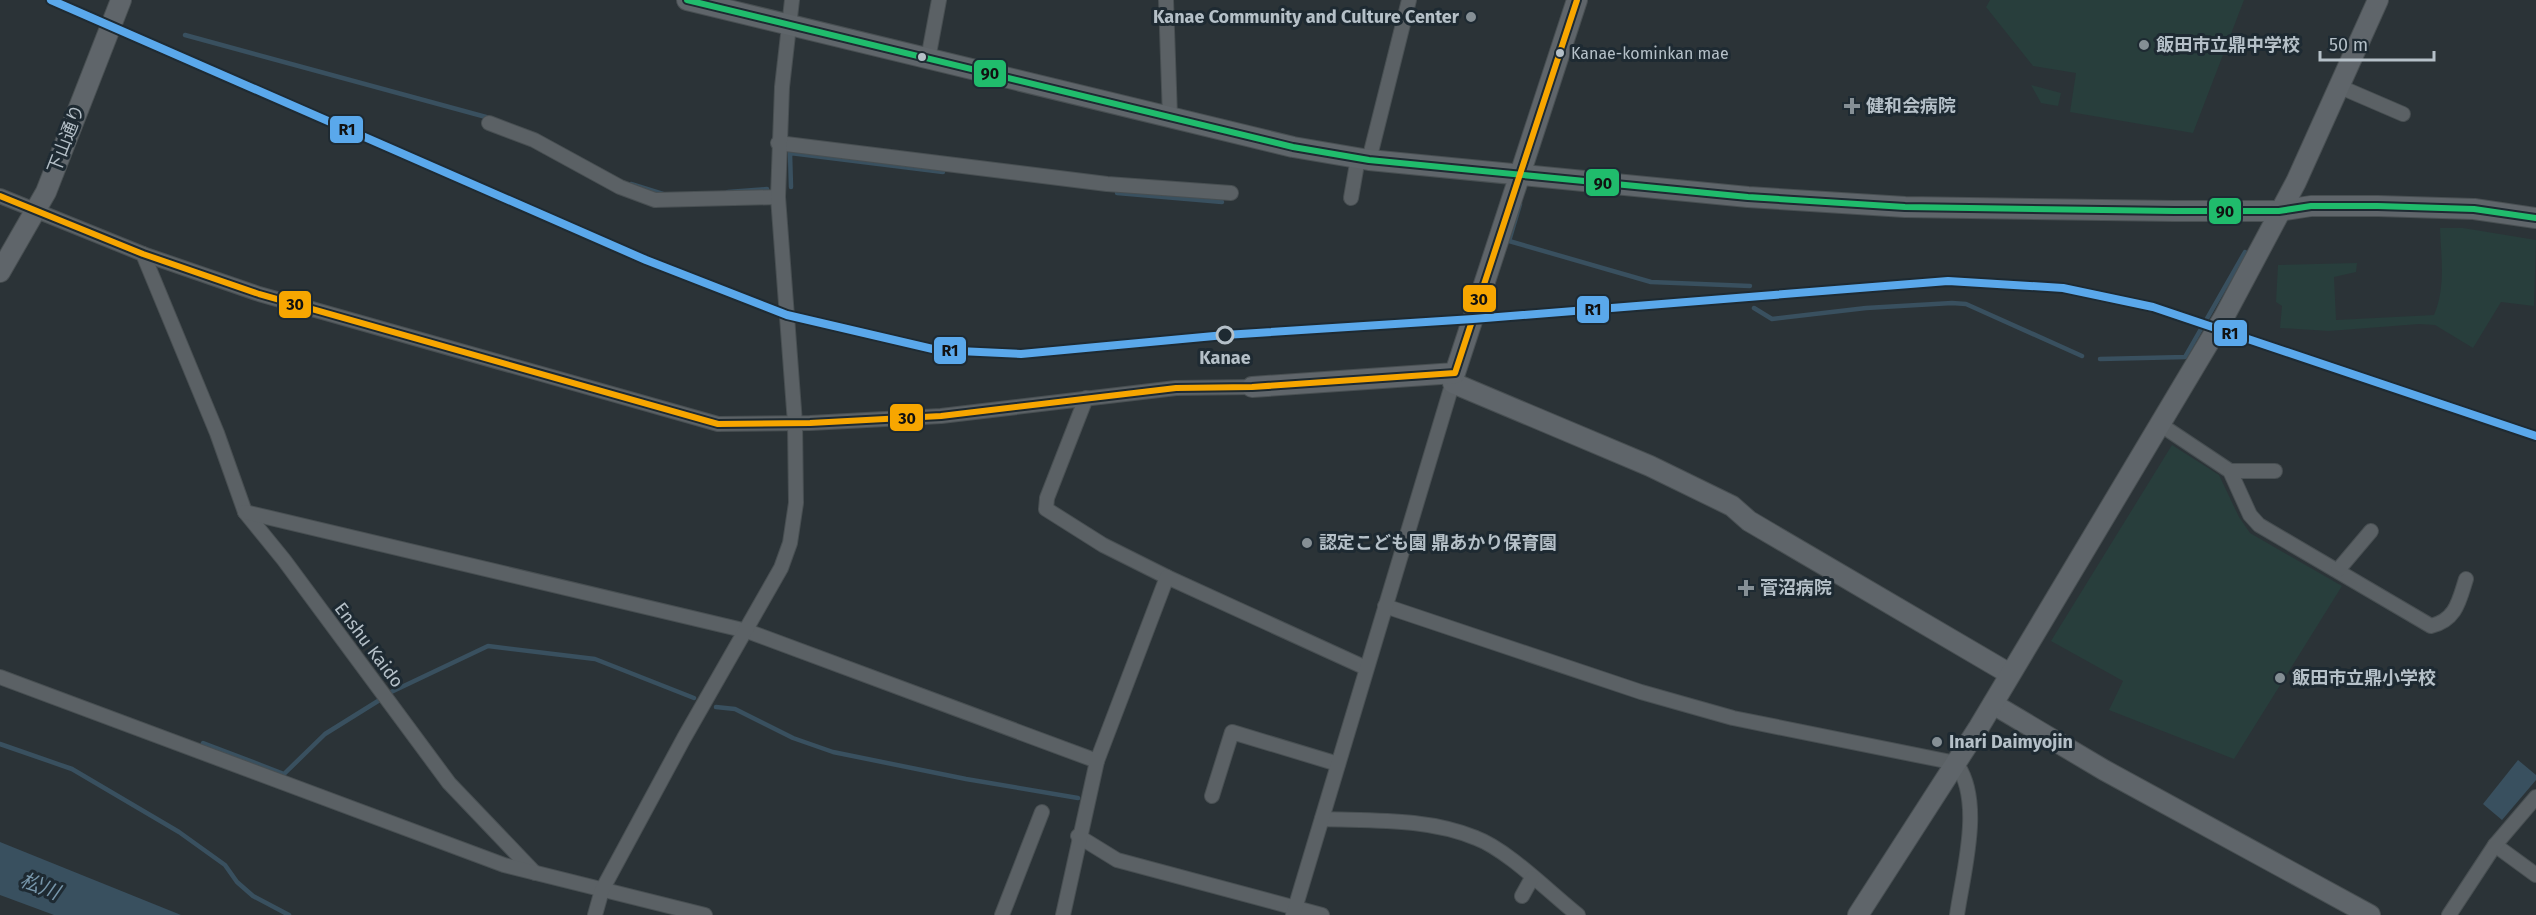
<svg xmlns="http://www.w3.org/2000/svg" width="2536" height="915" font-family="'Fira Sans','Noto Sans JP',sans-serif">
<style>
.green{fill:#283e3c}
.water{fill:#39505f}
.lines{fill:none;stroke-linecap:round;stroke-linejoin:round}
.stream{stroke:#39505f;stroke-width:4.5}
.street-casing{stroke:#484f52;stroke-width:16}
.secondary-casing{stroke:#484f52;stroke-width:22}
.street{stroke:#5b6165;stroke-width:14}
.secondary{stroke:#5f656a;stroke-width:20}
.bus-1-casing{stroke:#1e2a32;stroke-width:10}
.bus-2-casing{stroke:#1e2a32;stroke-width:10}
.bus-1{stroke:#20bc6c;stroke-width:6}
.bus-2{stroke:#f7a600;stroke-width:6}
.rail-1-casing{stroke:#1e2a32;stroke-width:12}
.rail-1{stroke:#5aa8eb;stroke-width:8}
.poi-dot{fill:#858f95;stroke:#1e2a32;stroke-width:2}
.bus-dot{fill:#b5c0c8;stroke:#1e2a32;stroke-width:2}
.stop-dot{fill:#1e2a32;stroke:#b5c0c8;stroke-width:3}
.labels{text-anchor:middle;stroke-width:6;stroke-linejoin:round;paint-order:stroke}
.bus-label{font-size:16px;fill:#b5c0c8;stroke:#1e2a32;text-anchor:start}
.poi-label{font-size:18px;font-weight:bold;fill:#b5c0c8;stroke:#1e2a32;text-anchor:start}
.street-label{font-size:18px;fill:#b5c0c8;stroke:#1e2a32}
.stop-label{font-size:18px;font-weight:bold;fill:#b5c0c8;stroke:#1e2a32}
.water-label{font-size:20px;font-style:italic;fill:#7796aa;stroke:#1e2a32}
.line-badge{stroke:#1e2a32;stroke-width:2}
.pale-badge-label{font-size:16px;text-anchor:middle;font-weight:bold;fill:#111}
</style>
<rect width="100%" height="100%" fill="#2b3337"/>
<!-- green -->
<g class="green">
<path d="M 1990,0 L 2244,0 L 2193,133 L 2070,112 L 2076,73 L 2033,66 L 1986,7 Z"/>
<path d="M 2031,85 L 2061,93 L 2058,106 L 2041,103 Z"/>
<path d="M 2440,228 L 2463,228 L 2536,240 L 2534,306 L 2501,302 L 2473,348 L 2435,325 L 2419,324 L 2329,331 L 2280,328 L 2282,306 L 2276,302 L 2278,265 L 2357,263 L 2356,272 L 2334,277 L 2336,320 L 2434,315 C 2446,287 2441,258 2440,228 Z"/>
<path d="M 2172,445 L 2219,475 L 2239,517 L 2250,533 L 2342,586 L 2234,759 L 2109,710 L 2123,681 L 2051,641 Z"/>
</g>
<!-- water -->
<g class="water">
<path d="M 2518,760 L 2536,775 L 2536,780 L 2502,820 L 2483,804 Z"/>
<path d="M 0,842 L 181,915 L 54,915 L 0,895 Z"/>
</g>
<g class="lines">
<!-- stream -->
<g class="stream">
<path d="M 185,35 L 486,117"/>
<path d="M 631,184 L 663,194"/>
<path d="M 791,187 L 790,153 L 943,172"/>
<path d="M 728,192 L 767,189"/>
<path d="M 1117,193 L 1222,202"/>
<path d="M 1520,204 L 1509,241 L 1651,282 L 1750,286"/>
<path d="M 1754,308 L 1772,319 L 1866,308 L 1952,303 L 1966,304 L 2082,356"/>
<path d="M 2100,359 L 2185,357 L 2245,252"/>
<path d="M 389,693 L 488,646 L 595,659 L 694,698"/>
<path d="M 716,707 L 735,709 L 793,738 L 833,752 L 966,779 L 1078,798"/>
<path d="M 203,743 L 284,774 L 325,734 L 378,701"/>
<path d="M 0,744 L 72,769 L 179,832 L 225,865 L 237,882 L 253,896 L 289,915"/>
</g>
<!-- street casing -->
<g class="street-casing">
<g id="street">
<path d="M 1166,0 L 1170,117"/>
<path d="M 928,59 L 939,0"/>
<path d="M 2338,86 L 2403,114"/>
<path d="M 489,123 L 534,140 L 620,187 L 655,200 L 778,197"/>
<path d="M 778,143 L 1107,184 L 1231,193"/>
<path d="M 1369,160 L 1409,0"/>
<path d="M 0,196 L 143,254 L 259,294 L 718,424 L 810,423 L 941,416 L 1176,388 L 1252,387"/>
<path d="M 1351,198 L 1358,158"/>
<path d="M 143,254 L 217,433 L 245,512 L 284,560 L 449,783 L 535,873"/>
<path d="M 1086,398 L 1047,498 L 1046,509 L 1103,545 L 1167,577"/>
<path d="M 2161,425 L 2230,471 L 2250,515 L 2259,525 L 2431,626 C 2456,620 2459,601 2466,579"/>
<path d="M 2230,471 L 2275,471"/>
<path d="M 245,512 L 747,631 L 1097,761"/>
<path d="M 2338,570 L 2371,531"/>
<path d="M 1385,606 L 1641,692 L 1733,718 L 1956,763 C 1984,801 1963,872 1957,915"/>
<path d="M 0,677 L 504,865 L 705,915"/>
<path d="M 1212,796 L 1232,732 L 1338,764"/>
<path d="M 1322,819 C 1373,821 1427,818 1476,838 C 1508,850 1550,893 1578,915"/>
<path d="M 1078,836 L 1117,860 L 1322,915"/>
<path d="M 2495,845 L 2536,875"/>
<path d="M 1522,896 L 1532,878"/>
<path d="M 595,915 L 602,890 L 684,738 L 781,568 L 790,543 L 796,503 L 795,423 L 778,197 L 782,87 L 792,0"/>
<path d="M 1002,915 L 1042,812"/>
<path d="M 1063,915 L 1097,761 L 1167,577 L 1366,668"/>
<path d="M 1293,915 L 1455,375"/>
<path d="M 2449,915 L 2495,845 L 2536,797"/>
</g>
</g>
<!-- secondary casing -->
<g class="secondary-casing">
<g id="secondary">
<path d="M 687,0 L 1293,147 L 1369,160 L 1748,197 L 1905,207 L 2174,211 L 2279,211 L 2311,206 L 2378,206 L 2474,209 L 2536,218"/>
<path d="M 0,272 L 46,192 L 121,0"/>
<path d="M 1453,383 L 1650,466 L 1732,506 L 1749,521 L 2010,674"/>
<path d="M 1252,387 L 1455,373 L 1577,0"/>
<path d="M 1993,704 L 2104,770 L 2370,915"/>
<path d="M 1858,915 L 1979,727 L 2224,317 L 2296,182 L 2378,0"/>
</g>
</g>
<!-- street -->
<use href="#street" class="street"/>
<!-- secondary -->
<use href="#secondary" class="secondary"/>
<!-- bus-1 casing -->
<g class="bus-1-casing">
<path id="bus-1" d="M 687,0 L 1293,147 L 1369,160 L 1748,197 L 1905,207 L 2174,211 L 2279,211 L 2311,206 L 2378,206 L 2474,209 L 2536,218"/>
</g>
<!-- bus-2 casing -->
<g class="bus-2-casing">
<path id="bus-2" d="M 0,196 L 143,254 L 259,294 L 718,424 L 810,423 L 941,416 L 1176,388 L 1252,387 L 1455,373 L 1577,0"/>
</g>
<!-- bus-1 -->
<use href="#bus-1" class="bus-1"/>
<!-- bus-2 -->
<use href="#bus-2" class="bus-2"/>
<!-- rail-1 casing -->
<g class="rail-1-casing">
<path id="rail-1" d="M 51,0 L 646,260 L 787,315 L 937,350 L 1021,354 L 1225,335 L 1473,319 L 1948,281 L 2063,288 L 2153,307 L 2536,436"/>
</g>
<!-- rail-1 -->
<use href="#rail-1" class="rail-1"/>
</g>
<!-- markers -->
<g class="poi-dot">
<circle cx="1471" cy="17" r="6"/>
<circle cx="2144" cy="45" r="6"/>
<path d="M1849 97h6v6h6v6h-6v6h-6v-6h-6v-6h6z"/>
<circle cx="1307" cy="543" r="6"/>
<path d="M1743 579h6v6h6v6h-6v6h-6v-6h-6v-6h6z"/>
<circle cx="2280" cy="678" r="6"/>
<circle cx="1937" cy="742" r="6"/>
</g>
<g class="bus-dot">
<circle cx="1560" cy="53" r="5"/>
<circle cx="922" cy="57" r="5"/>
</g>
<circle class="stop-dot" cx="1225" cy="335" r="8"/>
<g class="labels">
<!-- bus labels -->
<g class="bus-label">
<text x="1571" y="59">Kanae-kominkan mae</text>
</g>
<!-- poi labels -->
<g class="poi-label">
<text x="1459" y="23" text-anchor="end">Kanae Community and Culture Center</text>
<text x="2156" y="51">飯田市立鼎中学校</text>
<text x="1866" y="112">健和会病院</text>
<text x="1319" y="549">認定こども園 鼎あかり保育園</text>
<text x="1760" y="594">菅沼病院</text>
<text x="2292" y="684">飯田市立鼎小学校</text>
<text x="1949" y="748">Inari Daimyojin</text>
</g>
<!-- street labels -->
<g class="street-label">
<text transform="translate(66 139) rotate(-69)" y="6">下山通り</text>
<text transform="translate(369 645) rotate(53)" y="6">Enshu Kaido</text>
</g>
<!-- stop labels -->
<g class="stop-label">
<text x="1225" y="364">Kanae</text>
</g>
<!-- water labels -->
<g class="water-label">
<text transform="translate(40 886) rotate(21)" y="7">松川</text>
</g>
</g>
<g class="line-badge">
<rect x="973" y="59" width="34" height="29" rx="6" fill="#20bc6c"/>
<rect x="329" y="115" width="35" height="29" rx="6" fill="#5aa8eb"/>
<rect x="1585" y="168" width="35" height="29" rx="6" fill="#20bc6c"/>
<rect x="2208" y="197" width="34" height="28" rx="6" fill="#20bc6c"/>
<rect x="1462" y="284" width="35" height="29" rx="6" fill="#f7a600"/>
<rect x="278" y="290" width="34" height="29" rx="6" fill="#f7a600"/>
<rect x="1576" y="295" width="34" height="29" rx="6" fill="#5aa8eb"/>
<rect x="2213" y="319" width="35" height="28" rx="6" fill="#5aa8eb"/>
<rect x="933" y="336" width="34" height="29" rx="6" fill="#5aa8eb"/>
<rect x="889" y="403" width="35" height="29" rx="6" fill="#f7a600"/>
</g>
<g class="pale-badge-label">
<text x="990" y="79">90</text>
<text x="347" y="135">R1</text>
<text x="1603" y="189">90</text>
<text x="2225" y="217">90</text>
<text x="1479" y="305">30</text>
<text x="295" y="310">30</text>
<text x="1593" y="315">R1</text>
<text x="2230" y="339">R1</text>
<text x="950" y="356">R1</text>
<text x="907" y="424">30</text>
</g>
<!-- scale -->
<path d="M2320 51v9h114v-9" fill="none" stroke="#b5c0c8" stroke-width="3"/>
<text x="2329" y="51" font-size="18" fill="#b5c0c8" stroke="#1e2a32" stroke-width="4.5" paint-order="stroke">50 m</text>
</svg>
